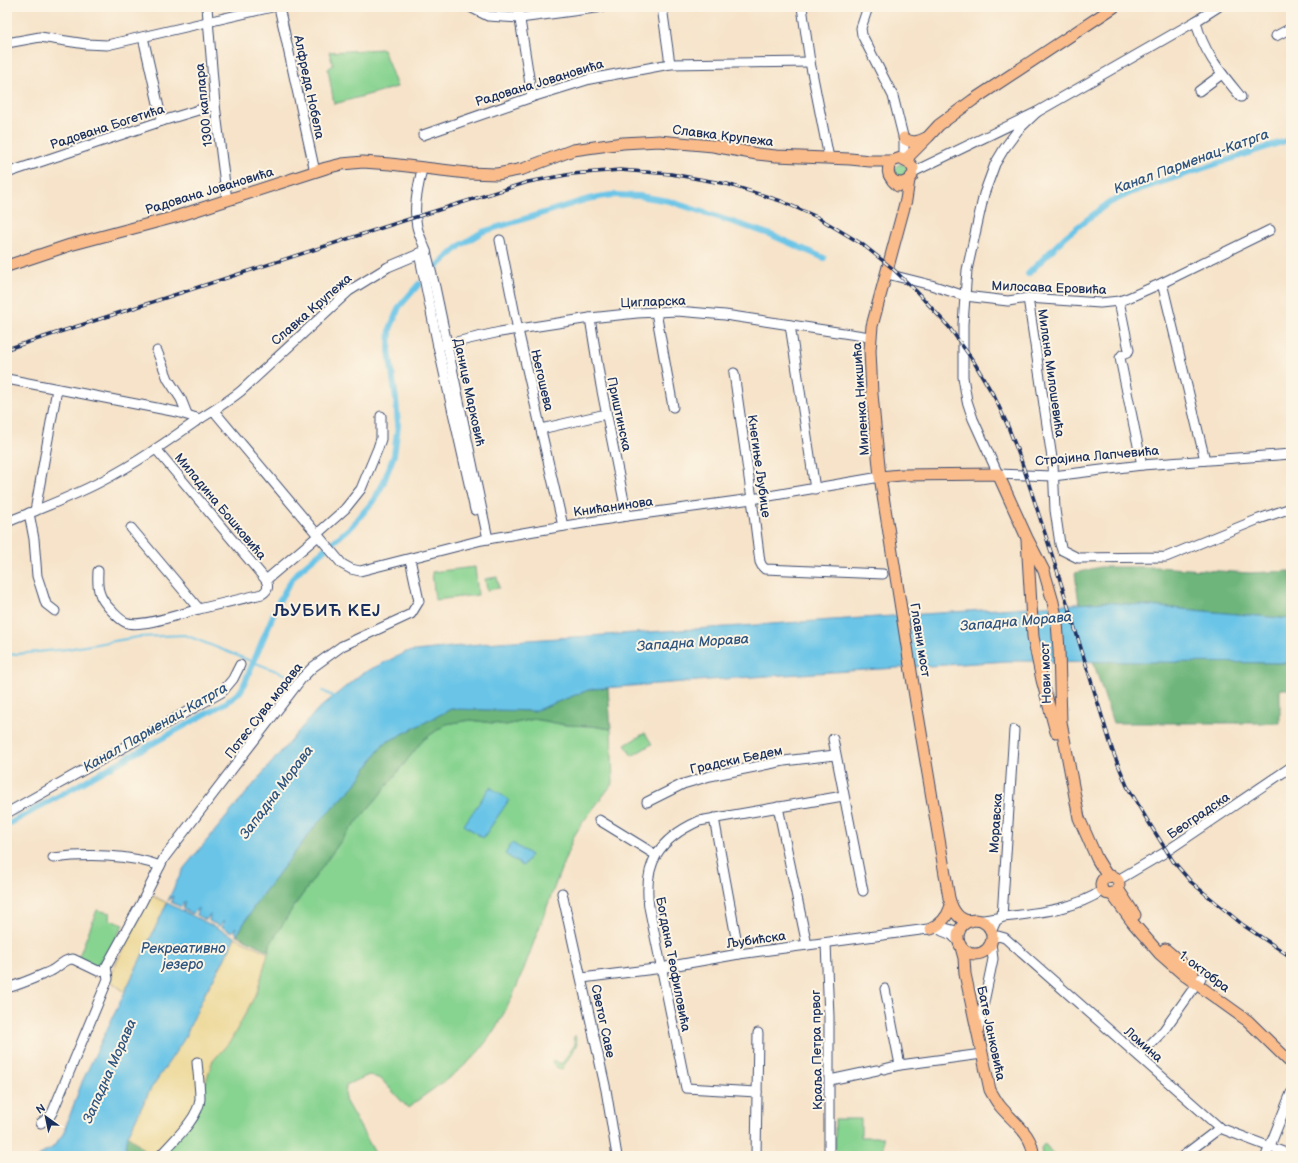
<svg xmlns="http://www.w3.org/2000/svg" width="1298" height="1163" font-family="'Balsamiq Sans',sans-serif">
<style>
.green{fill:#87d390;stroke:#518177}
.forest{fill:#6db57a;stroke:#44726c}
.sand{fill:#eeda9e;stroke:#84847e}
.water{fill:#69c4e7;stroke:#427aa2}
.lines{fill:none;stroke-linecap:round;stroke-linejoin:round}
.stream{stroke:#69c4e7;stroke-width:2}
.canal{stroke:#69c4e7;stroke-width:6}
.minor-casing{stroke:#3c4a6e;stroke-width:11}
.major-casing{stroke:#3c4a6e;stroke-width:13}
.minor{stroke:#fff;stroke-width:9}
.major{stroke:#fabc8b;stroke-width:11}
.rail-casing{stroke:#1b2f5e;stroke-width:3.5}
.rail{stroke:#fcf5e5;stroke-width:2;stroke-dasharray:6;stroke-linecap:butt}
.labels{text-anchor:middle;stroke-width:4;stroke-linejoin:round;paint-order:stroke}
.street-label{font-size:13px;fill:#1b2f5e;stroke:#fcf5e5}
.water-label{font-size:14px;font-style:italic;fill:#2e5480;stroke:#fcf5e5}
.district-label{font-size:17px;font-weight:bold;letter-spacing:1px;fill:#1b2f5e;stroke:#fcf5e5}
</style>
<rect width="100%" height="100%" fill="#fcf5e5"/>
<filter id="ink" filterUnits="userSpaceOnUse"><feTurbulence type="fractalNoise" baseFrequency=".025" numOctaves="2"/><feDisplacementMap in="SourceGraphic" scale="8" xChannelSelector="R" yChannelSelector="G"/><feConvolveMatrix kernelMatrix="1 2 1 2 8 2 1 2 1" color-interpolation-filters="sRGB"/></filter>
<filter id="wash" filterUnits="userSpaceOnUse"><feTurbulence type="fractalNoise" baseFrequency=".012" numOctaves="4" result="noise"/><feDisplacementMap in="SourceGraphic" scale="16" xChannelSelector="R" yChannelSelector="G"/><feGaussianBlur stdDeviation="0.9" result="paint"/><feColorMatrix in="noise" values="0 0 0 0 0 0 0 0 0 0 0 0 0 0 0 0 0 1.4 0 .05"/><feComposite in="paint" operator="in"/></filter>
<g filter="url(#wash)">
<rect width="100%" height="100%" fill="#f6e3c9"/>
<!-- green -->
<g class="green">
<path d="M 383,49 L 397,87 L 334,104 L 328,69 L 333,65 L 329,52 Z"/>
<circle cx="901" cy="170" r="6"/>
<path d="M 475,567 L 478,595 L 435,600 L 432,572 Z"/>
<path d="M 497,577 L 499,588 L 487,590 L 485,579 Z"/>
<path d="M 534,719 L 566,725 L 592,726 L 611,729 L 613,783 L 583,822 L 574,836 C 559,873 546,910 532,947 C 519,983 504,1021 479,1051 C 459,1074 431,1089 408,1108 L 381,1079 L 369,1075 L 346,1085 L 345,1100 L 375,1153 L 376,1156 L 160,1156 L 195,1116 L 212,1062 L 231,1040 L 257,992 L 271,943 L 292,909 L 343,838 L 378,797 L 423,740 L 446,724 L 471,720 L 506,725 Z"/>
<path d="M 645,733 L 652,744 L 632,756 L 625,745 Z"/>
<path d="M 97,910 L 110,913 L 109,919 L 123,925 L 102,965 L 99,968 L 78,959 Z"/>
<path d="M 575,1035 L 577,1044 L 562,1069 L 559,1069 L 552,1063 L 553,1061 L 557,1061 L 559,1064 L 562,1063 L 575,1044 L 574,1040 L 573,1039 Z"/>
<path d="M 835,1119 L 861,1119 L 861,1137 L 883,1137 L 883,1156 L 835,1156 Z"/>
<path d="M 1045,1143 L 1045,1144 L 1055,1156 L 1042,1156 L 1041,1148 Z"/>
</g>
<!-- forest -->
<g class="forest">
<path d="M 1100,567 L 1157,567 L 1250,573 L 1291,571 L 1291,619 L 1105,602 L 1079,604 L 1075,573 Z"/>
<path d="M 1093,661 L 1291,663 L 1291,689 L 1280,689 L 1280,723 L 1113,723 Z"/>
<path d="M 608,688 L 611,729 L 592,726 L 566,725 L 534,719 L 506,725 L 471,720 L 446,724 L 423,740 L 378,797 L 343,838 L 292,909 L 271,943 L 268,951 L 237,935 L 258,900 L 317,824 L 355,785 L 383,744 L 451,709 L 534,711 L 591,689 Z"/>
<path d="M 128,1135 L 151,1156 L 124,1156 Z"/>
</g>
<!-- sand -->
<g class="sand">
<path d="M 151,895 L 167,903 L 125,992 L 108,979 Z"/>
<path d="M 235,937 L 268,953 L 257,992 L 231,1040 L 212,1062 L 198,1107 L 160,1156 L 151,1156 L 128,1135 L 150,1090 L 224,960 Z"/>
</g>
<!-- water -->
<g class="water">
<path d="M 1105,602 L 1291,619 L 1291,663 L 1008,661 L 737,678 L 591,689 L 534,711 L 451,709 L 383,744 L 355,785 L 317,824 L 258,900 L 237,935 L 235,931 L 236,927 L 232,932 L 222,927 L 224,921 L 219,926 L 209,921 L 210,914 L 206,920 L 196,915 L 198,908 L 193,914 L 183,909 L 185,901 L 181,907 L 171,902 L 173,896 L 168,901 L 175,885 L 184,868 L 273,761 L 316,711 L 361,674 L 406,652 L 498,642 Z"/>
<path d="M 490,787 L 509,800 L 483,838 L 464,825 Z"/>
<path d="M 512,843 L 531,855 L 523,866 L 505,854 Z"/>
<path d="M 167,903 L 235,937 L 224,960 L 206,991 L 183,1041 L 150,1090 L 128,1135 L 124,1156 L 38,1156 L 52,1148 L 63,1134 L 82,1082 Z"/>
</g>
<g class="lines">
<!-- stream -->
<g class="stream">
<path d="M 7,655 L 67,649 L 138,637 L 185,635 L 294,678"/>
<path d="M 323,691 L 336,698"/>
</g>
<!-- canal -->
<g class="canal">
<path d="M 435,268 L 461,245 L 482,232 L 588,199 L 611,195 L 639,196 L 669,201 L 769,234 L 824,258"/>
<path d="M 1028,274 L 1066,236 L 1107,204 L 1132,192 L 1291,139"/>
<path d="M 7,825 L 227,702 L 239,693 L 243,687 L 279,601 L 292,579 L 301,569 L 352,526 L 374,500 L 383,484 L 394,455 L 398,426 L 396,400 L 389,351 L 390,329 L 399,307 L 419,284"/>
</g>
</g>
</g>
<g filter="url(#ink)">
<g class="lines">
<!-- minor casing -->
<g class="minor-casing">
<g id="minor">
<path d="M 207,7 L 215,105 L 227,200"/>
<path d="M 279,7 L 315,172"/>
<path d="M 470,7 L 488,16 L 520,18 L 603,7"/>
<path d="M 518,7 L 532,97"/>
<path d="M 662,7 L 670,64"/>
<path d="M 802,7 L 810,62 L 829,158"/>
<path d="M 868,7 L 861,28 L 862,35 L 893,96 L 904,140 L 904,159"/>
<path d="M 1196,21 C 1202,51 1222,74 1241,97"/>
<path d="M 1276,36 L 1291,28"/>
<path d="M 143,37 L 162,121"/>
<path d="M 7,43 L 40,37 L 86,44 L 107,45 L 272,7"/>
<path d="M 1199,91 L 1222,74"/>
<path d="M 1037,112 L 1018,130 L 1004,149 L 995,164 L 984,194 L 967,270 L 963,324 L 963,377 L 967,401 L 973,419 L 998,474 L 1053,476 L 1142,465 L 1291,454"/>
<path d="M 423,135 L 532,97 L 590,79 L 670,64 L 810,62"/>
<path d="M 913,172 L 1037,112 L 1196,21 L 1218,7"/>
<path d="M 7,173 L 162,121 L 215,105"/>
<path d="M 500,240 L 518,330 L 563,526"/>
<path d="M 426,251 L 435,287 L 488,539"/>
<path d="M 419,253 L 438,346 L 475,510"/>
<path d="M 887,274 L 931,285 L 965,296 L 1008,301 L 1028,298 L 1100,303 L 1119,301 L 1128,298 L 1162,283 L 1270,230"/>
<path d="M 1162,283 L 1205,460"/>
<path d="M 1028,298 L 1053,465 L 1055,510 L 1060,544 L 1062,550 L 1078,558 L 1166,557 L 1259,519 L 1291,508"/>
<path d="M 1119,301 L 1129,350 L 1127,353 L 1122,355 L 1120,358 L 1142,465"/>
<path d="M 656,312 L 673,407"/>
<path d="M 590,318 L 601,386 L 627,516"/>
<path d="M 790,325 L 815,489"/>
<path d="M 438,346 L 500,332 L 590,318 L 637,313 L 677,311 L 725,315 L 870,337"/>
<path d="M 157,351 L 168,379 L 181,399 L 187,414"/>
<path d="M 734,373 L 752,499 L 760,562 L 762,566 L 765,569 L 883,574"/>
<path d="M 7,379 L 177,412 L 200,419"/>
<path d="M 214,411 L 342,564 L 351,569 L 360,571 L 482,540 L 534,531 L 627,516 L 752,499 L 880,477"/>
<path d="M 541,429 L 606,414"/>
<path d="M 156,449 L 266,580"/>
<path d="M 35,511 L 57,389"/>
<path d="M 29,513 L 34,539 L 37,576 L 40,585 L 46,604 L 55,611"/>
<path d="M 7,522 C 39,509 72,497 102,481 C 135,464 165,443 195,422 C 211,412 226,403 241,391 L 349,291 L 388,267 L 426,251 C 423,243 419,235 417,227 C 413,207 418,188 422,169"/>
<path d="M 131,528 L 199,609 L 262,594 C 268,590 269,587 266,580 L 318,536"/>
<path d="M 317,534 L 345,509 L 361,489 L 378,448 L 381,439 L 381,416"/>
<path d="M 98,571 C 97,588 98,597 111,610 C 115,614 119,619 125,622 C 139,629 183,613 199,609"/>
<path d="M 833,739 L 863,891"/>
<path d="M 647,802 L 683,784 L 710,776 L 784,761 L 835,755"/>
<path d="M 778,807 L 807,945"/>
<path d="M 7,813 L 222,692 L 233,679 L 240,665"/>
<path d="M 714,818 L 739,954"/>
<path d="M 599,820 L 656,855"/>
<path d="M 53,858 C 85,854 129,854 160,866"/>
<path d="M 1118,880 L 1164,853 L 1291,767"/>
<path d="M 562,893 L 606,1090 L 617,1156"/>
<path d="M 1002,917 L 1014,730"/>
<path d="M 976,921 C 1016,914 1069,914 1103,890"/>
<path d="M 942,931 L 952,935 L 959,942"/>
<path d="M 991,932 L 996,921 L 1002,917"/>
<path d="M 992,939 L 998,936 L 1005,938 L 1220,1128 L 1291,1155"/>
<path d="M 826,943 L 829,1017 L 829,1156"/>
<path d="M 582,978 L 655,969 L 739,954 L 928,929 L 945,928 L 960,932"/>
<path d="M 7,988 C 22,984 37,977 51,971 C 59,967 64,959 73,959 L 98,971 L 103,970 L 106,967 L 142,902 L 164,858 L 302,678 L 313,667 L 342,646 L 411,614 L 419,601 L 410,559"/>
<path d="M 885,989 L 900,1065 L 982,1054"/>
<path d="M 978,1031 L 993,959 L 991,943"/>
<path d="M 1139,1056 L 1164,1030 L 1201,978"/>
<path d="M 884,1069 L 900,1065"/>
<path d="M 830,1080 L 877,1070"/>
<path d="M 757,1092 L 686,1088 L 649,907 C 643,863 659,839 699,821 L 843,796"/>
<path d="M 41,1123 L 50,1116 L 53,1111 L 108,979 L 106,967"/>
<path d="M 160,1156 C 172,1142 199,1118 200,1099 C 200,1087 198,1074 197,1062"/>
<path d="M 756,1156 L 758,1033"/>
<path d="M 1183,1156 L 1220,1128"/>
<path d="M 1266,1156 L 1291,1093"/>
</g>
</g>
<!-- major casing -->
<g class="major-casing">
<g id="major">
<path d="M 904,138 C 911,144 918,142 926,138"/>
<path d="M 906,159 L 928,137 L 939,125 L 973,100 L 1114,7"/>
<path d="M 892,161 C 884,172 890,178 898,186"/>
<path d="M 909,180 L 906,200 L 872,326 L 870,350 L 872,394 L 880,477 L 917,709 L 949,898 C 952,909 958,921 971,921"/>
<path d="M 893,181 C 901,185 907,183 912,176"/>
<path d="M 7,266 L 70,245 L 175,217 L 326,168 L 342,164 L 363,162 L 390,164 L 467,173 L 497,174 L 523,169 L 573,150 L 623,143 L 659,141 L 713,146 L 757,154 L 776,156 L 850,159 L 870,161 L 892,161 L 901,158 L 909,162 L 913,168"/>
<path d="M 880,477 L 901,475 L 998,474 L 1027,538 L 1044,571 L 1053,602 L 1057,622 L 1059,650 L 1061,722 L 1079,818 L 1097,859 L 1108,877"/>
<path d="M 1027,540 L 1033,637 L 1042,680 L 1056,732"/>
<circle cx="1110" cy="885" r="9"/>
<path d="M 1118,889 L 1135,915"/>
<path d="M 1111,893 L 1133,923 L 1159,953 L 1184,975 L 1248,1021 L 1291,1063"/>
<circle cx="975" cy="937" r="17"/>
<path d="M 931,929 C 941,924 947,918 950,908"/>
<path d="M 961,947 L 964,958 L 965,974 L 990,1090 C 993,1095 996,1101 1000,1106 C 1012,1121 1034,1135 1033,1156"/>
<path d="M 1165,949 L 1193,973"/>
</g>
</g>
<!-- minor -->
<use href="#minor" class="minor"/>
<!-- major -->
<use href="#major" class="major"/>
<!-- rail casing -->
<g class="rail-casing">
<path id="rail" d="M 7,349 L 403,221 L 528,182 L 572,174 L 620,170 L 671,174 L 727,184 L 781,201 L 817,217 L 862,244 L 892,268 L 916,291 L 949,327 L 974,362 L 995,398 L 1007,424 L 1021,460 L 1056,567 L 1113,752 L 1127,786 L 1146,818 L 1173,861 L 1191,882 L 1243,925 L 1291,957"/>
</g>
<!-- rail -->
<use href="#rail" class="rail"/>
</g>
</g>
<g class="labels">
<!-- street labels -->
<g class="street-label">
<text transform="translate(539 82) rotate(-17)" y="5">Радована Јовановића</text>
<text transform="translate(310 87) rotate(78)" y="5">Алфреда Нобела</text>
<text transform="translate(203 105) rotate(-96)" y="5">1300 каплара</text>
<text transform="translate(107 126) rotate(-18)" y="5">Радована Богетића</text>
<text transform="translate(723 135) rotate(7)" y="5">Славка Крупежа</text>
<text transform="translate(209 190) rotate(-17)" y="5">Радована Јовановића</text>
<text transform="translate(1049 287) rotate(2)" y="5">Милосава Еровића</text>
<text transform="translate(653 301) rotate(-2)" y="5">Цигларска</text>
<text transform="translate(311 309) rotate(-41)" y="5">Славка Крупежа</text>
<text transform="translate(1052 373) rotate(82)" y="5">Милана Милошевића</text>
<text transform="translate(543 380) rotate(77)" y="5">Његошева</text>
<text transform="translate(470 392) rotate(78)" y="5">Данице Марковић</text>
<text transform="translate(860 399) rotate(-94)" y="5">Миленка Никшића</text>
<text transform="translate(620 414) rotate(78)" y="5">Приштинска</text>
<text transform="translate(1097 455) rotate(-5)" y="5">Страјина Лапчевића</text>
<text transform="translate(760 466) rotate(82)" y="5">Кнегиње Љубице</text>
<text transform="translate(221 506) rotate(50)" y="5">Миладина Бошковића</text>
<text transform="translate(613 506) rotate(-8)" y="5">Книћанинова</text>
<text transform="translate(921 640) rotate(81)" y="5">Главни мост</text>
<text transform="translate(1045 673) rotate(-92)" y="5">Нови мост</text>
<text transform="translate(263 710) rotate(-52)" y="5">Потес Сува морава</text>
<text transform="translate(736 759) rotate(-12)" y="5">Градски Бедем</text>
<text transform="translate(1198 815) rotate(-34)" y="5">Београдска</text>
<text transform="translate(995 823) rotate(-86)" y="5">Моравска</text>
<text transform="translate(756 939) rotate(-8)" y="5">Љубићска</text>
<text transform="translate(674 964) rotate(79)" y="5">Богдана Теофиловића</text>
<text transform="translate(1205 971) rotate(37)" y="5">1. октобра</text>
<text transform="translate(604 1021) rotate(78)" y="5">Светог Саве</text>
<text transform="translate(992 1033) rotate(78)" y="5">Бате Јанковића</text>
<text transform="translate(1144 1044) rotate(41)" y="5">Ломина</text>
<text transform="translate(816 1050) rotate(-91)" y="5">Краља Петра првог</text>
</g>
<!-- water labels -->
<g class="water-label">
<text transform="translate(1191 161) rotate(-20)" y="5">Канал Парменац-Катрга</text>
<text transform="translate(1016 621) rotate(-5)" y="5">Западна Морава</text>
<text transform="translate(693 642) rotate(-4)" y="5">Западна Морава</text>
<text transform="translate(155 727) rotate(-30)" y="5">Канал Парменац-Катрга</text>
<text transform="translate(276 792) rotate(-53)" y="5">Западна Морава</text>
<text x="183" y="953">Рекреативно<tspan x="183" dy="16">језеро</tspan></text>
<text transform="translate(109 1071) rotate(-66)" y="5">Западна Морава</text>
</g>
<!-- district labels -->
<g class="district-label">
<text x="327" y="616">ЉУБИЋ КЕЈ</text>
</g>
</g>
<!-- margin -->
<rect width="1298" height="1163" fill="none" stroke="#fcf5e5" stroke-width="24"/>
<!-- north arrow -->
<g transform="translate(46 1117) rotate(327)" stroke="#fcf5e5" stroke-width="3" paint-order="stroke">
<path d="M0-3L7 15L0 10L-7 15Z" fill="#1b2f5e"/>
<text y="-6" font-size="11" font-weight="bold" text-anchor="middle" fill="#1b2f5e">N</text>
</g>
</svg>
